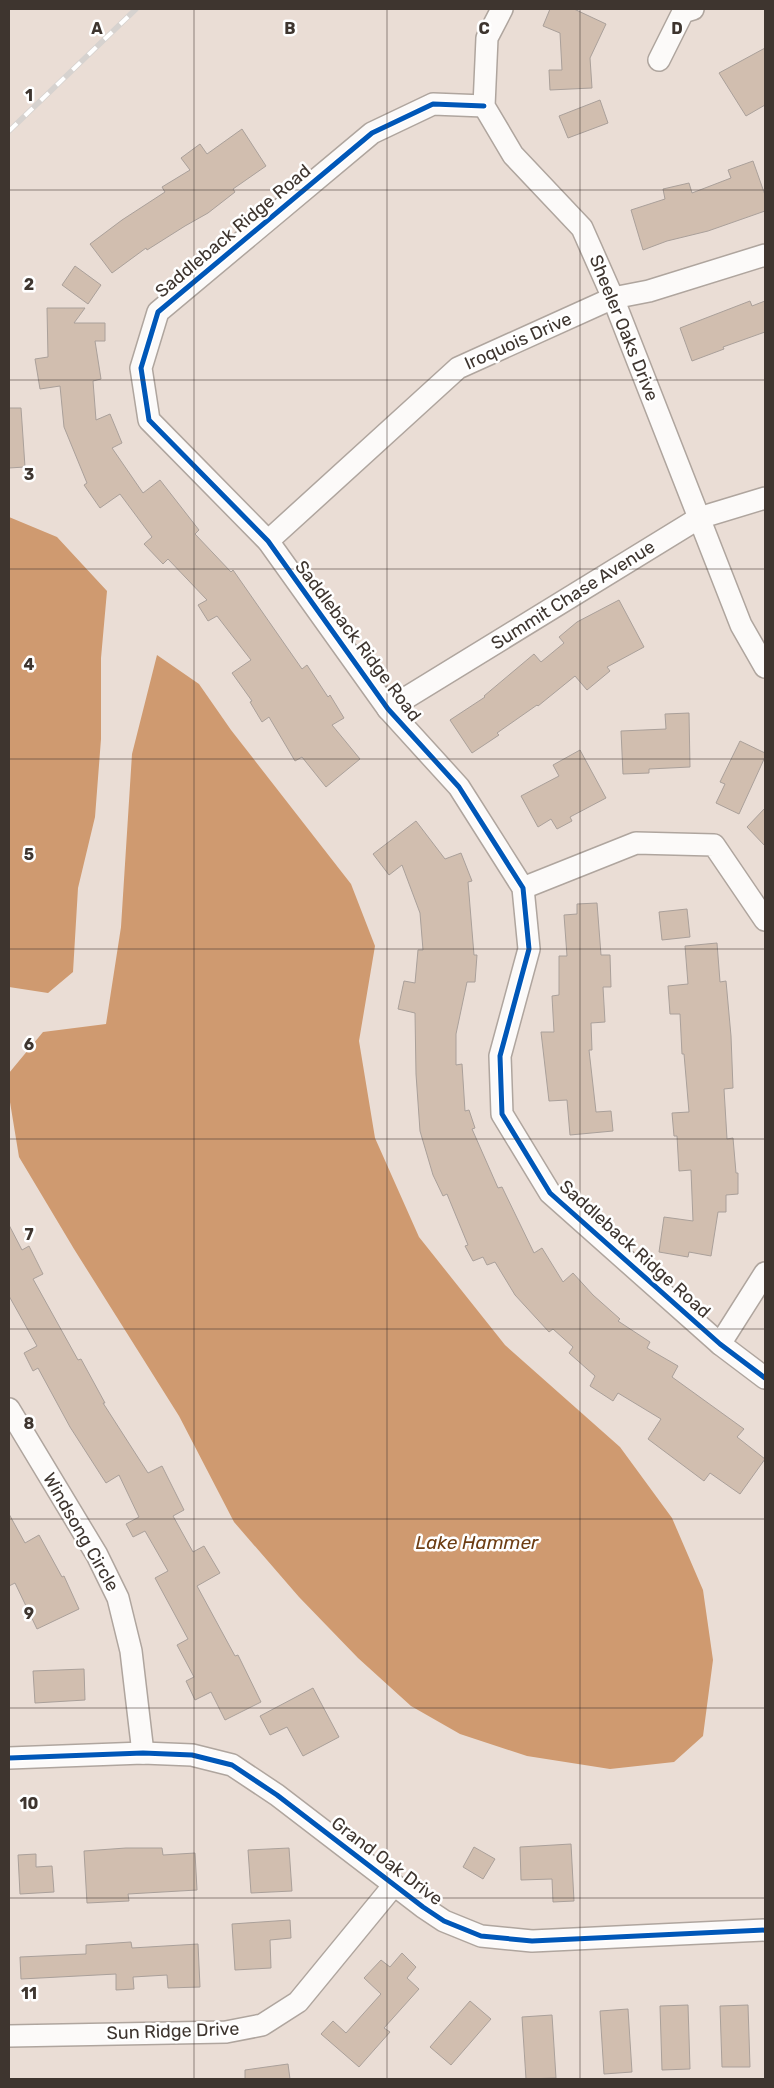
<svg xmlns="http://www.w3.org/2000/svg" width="774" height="2088" font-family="Rubik,sans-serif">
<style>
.water{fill:#cf9a70}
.building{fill:#d1beaf;stroke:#aaa09a}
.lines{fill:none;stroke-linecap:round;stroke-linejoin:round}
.minor-casing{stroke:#afa59e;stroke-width:24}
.minor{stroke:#fcfaf9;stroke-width:21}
.rail-casing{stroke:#d6d2cf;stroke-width:5.5}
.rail{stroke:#fff;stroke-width:4;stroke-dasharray:11;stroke-linecap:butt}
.cycleway-casing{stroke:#fff;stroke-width:8}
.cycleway{stroke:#0057b8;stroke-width:5}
.grid{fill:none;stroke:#3e352f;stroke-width:1;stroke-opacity:0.55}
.labels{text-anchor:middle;stroke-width:5;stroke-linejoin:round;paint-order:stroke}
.street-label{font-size:18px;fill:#3e352f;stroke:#fff}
.water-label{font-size:19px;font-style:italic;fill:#6d3d13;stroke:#fff}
.grid-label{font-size:16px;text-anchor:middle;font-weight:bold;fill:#3e352f;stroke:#fff;stroke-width:5;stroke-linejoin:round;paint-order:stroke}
</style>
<rect width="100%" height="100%" fill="#eaddd5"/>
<!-- water -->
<g class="water">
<path d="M 9,517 L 57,537 L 107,591 L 101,658 L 101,739 L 95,817 L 78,888 L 73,972 L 48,993 L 9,987 Z"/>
<path d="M 157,655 L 199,684 L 231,730 L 351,884 L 375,946 L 359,1041 L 375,1138 L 419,1237 L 505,1345 L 620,1447 L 672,1518 L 703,1590 L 713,1660 L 703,1736 L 674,1762 L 610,1769 L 527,1756 L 460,1734 L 411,1706 L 358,1658 L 299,1597 L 234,1522 L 179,1416 L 74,1249 L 19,1157 L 9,1096 L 9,1073 L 43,1032 L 106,1024 L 121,927 L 132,754 Z"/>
</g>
<!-- building -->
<g class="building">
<path d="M 550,9 L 574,9 L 606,24 L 590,58 L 592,88 L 550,90 L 549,70 L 562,70 L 560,33 L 543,26 Z"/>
<path d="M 765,48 L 765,105 L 746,116 L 719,73 Z"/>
<path d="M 600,100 L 608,123 L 568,138 L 559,116 Z"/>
<path d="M 242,129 L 266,166 L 233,189 L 235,192 L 208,213 L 185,226 L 147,250 L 146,248 L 112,273 L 90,244 L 122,220 L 165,192 L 162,187 L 190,170 L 181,158 L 200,144 L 207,154 Z"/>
<path d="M 753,161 L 765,195 L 765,211 L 708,231 L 667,241 L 643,250 L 631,210 L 665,199 L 663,189 L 689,183 L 692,193 L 731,178 L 728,170 Z"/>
<path d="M 75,266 L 101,285 L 88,304 L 62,285 Z"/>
<path d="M 750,301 L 752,306 L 765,301 L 765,332 L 723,347 L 724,349 L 692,361 L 680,328 Z"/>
<path d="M 47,308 L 85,308 L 74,323 L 105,323 L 105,341 L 95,341 L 101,379 L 93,381 L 96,420 L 110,414 L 122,443 L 112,448 L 143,493 L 160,480 L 199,530 L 195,534 L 231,572 L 233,570 L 302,669 L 307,665 L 328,697 L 330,695 L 344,718 L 332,725 L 360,759 L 326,787 L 302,757 L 295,761 L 269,717 L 262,722 L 250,702 L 252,701 L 232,673 L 251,660 L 217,616 L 208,621 L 198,605 L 207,600 L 168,559 L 163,564 L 144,544 L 152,537 L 120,494 L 100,508 L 84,485 L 87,483 L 64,427 L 60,386 L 40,389 L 35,359 L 48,357 Z"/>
<path d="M 9,408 L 21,408 L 25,467 L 9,468 Z"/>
<path d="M 619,600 L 644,647 L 607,667 L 610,671 L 587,690 L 575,676 L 538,706 L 537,705 L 497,733 L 499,735 L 472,753 L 450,720 L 485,697 L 484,696 L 534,654 L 541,662 L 564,643 L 559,637 L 577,622 Z"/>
<path d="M 689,713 L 690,767 L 649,769 L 649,773 L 623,774 L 621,731 L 666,729 L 665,714 Z"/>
<path d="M 740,741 L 765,753 L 765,757 L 739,814 L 716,803 L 725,784 L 720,782 Z"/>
<path d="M 580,750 L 606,798 L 570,817 L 572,821 L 557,829 L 551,819 L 538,827 L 521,796 L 559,776 L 553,765 Z"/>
<path d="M 765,808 L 765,846 L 747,827 Z"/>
<path d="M 416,821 L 445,859 L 461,853 L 472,881 L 468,882 L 474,955 L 477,955 L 475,982 L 467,982 L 456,1034 L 456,1065 L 462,1064 L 465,1111 L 469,1110 L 475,1128 L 472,1129 L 498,1188 L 502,1187 L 534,1253 L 542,1248 L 563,1282 L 573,1273 L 593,1295 L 620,1319 L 618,1321 L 650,1342 L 647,1348 L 678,1366 L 672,1377 L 744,1429 L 737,1437 L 765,1459 L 740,1494 L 710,1473 L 704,1481 L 648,1439 L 661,1419 L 618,1393 L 613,1401 L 590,1386 L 595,1376 L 569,1353 L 573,1347 L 553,1329 L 549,1332 L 515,1295 L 495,1262 L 487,1265 L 483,1257 L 473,1261 L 465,1246 L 468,1245 L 447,1194 L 443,1196 L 433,1175 L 420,1131 L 416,1074 L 415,1013 L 398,1009 L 404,981 L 415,983 L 418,950 L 423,950 L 420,913 L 402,865 L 389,875 L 373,854 Z"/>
<path d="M 597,903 L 601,955 L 610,955 L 611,987 L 603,987 L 605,1022 L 591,1023 L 592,1050 L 589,1050 L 596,1112 L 611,1111 L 613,1131 L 570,1135 L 567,1100 L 549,1101 L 541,1032 L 554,1032 L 552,996 L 559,995 L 559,956 L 567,956 L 564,915 L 577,914 L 577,904 Z"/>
<path d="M 687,909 L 690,937 L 662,940 L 659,912 Z"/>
<path d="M 717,943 L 720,982 L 726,981 L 731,1036 L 733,1088 L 724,1089 L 727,1139 L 733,1138 L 736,1173 L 738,1173 L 738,1194 L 726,1195 L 726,1212 L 718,1212 L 711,1256 L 689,1252 L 688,1257 L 659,1252 L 664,1217 L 693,1221 L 691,1170 L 679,1171 L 677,1136 L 674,1136 L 672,1113 L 689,1112 L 684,1054 L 682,1054 L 680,1014 L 670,1014 L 668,986 L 688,984 L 685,946 Z"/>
<path d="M 9,1225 L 22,1250 L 29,1246 L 43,1274 L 33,1279 L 78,1360 L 81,1359 L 105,1403 L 103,1403 L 148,1473 L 162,1466 L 184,1510 L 173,1516 L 193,1552 L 204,1546 L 220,1573 L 197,1586 L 235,1656 L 238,1655 L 261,1702 L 225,1720 L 211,1692 L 195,1700 L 186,1681 L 194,1677 L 177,1645 L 188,1639 L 155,1578 L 168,1571 L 145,1531 L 133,1537 L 126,1524 L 139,1517 L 119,1475 L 106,1483 L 70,1427 L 38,1368 L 33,1371 L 24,1353 L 37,1346 L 9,1296 Z"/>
<path d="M 9,1514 L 25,1543 L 39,1535 L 62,1577 L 64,1576 L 79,1609 L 37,1629 L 15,1583 L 9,1586 Z"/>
<path d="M 84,1669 L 85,1700 L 35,1703 L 33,1671 Z"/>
<path d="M 313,1688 L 339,1737 L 303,1756 L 287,1727 L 270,1735 L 260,1716 Z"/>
<path d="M 571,1844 L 574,1901 L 553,1902 L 552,1879 L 521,1880 L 520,1847 Z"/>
<path d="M 474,1847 L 495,1859 L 483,1879 L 463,1867 Z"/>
<path d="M 126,1848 L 162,1848 L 163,1855 L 195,1853 L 197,1890 L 128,1894 L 129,1901 L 87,1903 L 84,1851 Z"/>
<path d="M 289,1848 L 292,1891 L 251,1893 L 248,1850 Z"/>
<path d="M 36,1854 L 36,1867 L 52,1866 L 54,1892 L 20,1894 L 18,1855 Z"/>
<path d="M 290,1920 L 291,1938 L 270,1940 L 271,1968 L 235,1970 L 232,1924 Z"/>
<path d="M 131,1942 L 132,1948 L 198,1944 L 200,1987 L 168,1988 L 167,1975 L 133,1977 L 134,1989 L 116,1990 L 116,1974 L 21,1979 L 20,1957 L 86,1954 L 86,1945 Z"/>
<path d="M 402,1953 L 416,1967 L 407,1978 L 419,1989 L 384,2028 L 390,2032 L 359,2067 L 321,2034 L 333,2021 L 346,2033 L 381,1994 L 364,1978 L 381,1960 L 390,1967 Z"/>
<path d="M 470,2001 L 491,2019 L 451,2065 L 430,2047 Z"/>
<path d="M 688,2005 L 690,2069 L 662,2070 L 660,2006 Z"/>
<path d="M 748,2005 L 750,2067 L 722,2067 L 720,2006 Z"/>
<path d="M 628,2009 L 632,2072 L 604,2074 L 600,2011 Z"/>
<path d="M 552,2015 L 556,2078 L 526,2079 L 522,2017 Z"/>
<path d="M 288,2064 L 290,2079 L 245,2079 L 245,2070 Z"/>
</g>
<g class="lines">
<!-- minor casing -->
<g class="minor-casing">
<g id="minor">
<path d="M 502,9 L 487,38 L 484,106 L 513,155 L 582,228 L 613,298 L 741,625 L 765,667"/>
<path d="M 659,60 L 683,12 L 693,9"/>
<path d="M 484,106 L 433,104 L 372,133 L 158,312 L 141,368 L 149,420 L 268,541 L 388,709 L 459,787 L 523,888 L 529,949 L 500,1056 L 502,1114 L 550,1193 L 720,1344 L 765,1378"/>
<path d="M 268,541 L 458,368 L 613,298 L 649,291 L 765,255"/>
<path d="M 388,709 L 699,518 L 765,498"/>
<path d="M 523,888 L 636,843 L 714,845 L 765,920"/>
<path d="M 720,1344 L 765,1273"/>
<path d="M 9,1409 L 97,1555 L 118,1598 L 131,1651 L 143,1753"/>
<path d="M 9,1758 L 143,1753 L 192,1755 L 232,1765 L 277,1795 L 423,1907 L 444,1921 L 481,1936 L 532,1941 L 765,1930"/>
<path d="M 9,2036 L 226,2032 L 262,2025 L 298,2002 L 394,1885"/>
</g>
</g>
<!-- minor -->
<use href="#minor" class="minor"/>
<!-- rail casing -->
<g class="rail-casing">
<path id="rail" d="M 9,131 L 136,9"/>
</g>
<!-- rail -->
<use href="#rail" class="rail"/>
<!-- cycleway casing -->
<g class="cycleway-casing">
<g id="cycleway">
<path d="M 484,106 L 433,104 L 372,133 L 158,312 L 141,368 L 149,420 L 268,541 L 388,709 L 459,787 L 523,888 L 529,949 L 500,1056 L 502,1114 L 550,1193 L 720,1344 L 765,1378"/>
<path d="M 9,1758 L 143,1753 L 192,1755 L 232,1765 L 277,1795 L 423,1907 L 444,1921 L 481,1936 L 532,1941 L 765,1930"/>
</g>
</g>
<!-- cycleway -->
<use href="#cycleway" class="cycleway"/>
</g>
<!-- grid -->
<path class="grid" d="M 194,9 L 194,2079M 387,9 L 387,2079M 580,9 L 580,2079M 9,190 L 765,190M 9,380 L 765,380M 9,569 L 765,569M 9,759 L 765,759M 9,949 L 765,949M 9,1139 L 765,1139M 9,1329 L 765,1329M 9,1519 L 765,1519M 9,1708 L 765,1708M 9,1898 L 765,1898"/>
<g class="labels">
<!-- street labels -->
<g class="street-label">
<text transform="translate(233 231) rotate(-40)" y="6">Saddleback Ridge Road</text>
<text transform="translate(624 328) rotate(68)" y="6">Sheeler Oaks Drive</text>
<text transform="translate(518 341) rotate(-24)" y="6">Iroquois Drive</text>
<text transform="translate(573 595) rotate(-32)" y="6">Summit Chase Avenue</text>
<text transform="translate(358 641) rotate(53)" y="6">Saddleback Ridge Road</text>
<text transform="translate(635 1249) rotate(42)" y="6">Saddleback Ridge Road</text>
<text transform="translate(81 1532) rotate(60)" y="6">Windsong Circle</text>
<text transform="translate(387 1861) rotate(37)" y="6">Grand Oak Drive</text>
<text transform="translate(173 2031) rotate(-2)" y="6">Sun Ridge Drive</text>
</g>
<!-- water labels -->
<g class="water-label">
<text x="477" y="1549">Lake Hammer</text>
</g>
</g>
<g class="grid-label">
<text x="97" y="34">A</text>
<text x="290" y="34">B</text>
<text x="484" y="34">C</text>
<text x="677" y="34">D</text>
<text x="29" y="101">1</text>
<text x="29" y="290">2</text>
<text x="29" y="480">3</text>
<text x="29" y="670">4</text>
<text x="29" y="860">5</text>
<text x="29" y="1050">6</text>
<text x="29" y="1240">7</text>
<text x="29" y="1429">8</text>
<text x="29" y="1619">9</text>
<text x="29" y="1809">10</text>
<text x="29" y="1999">11</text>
</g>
<!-- border -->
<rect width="774" height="2088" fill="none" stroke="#3e352f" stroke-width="20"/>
</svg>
